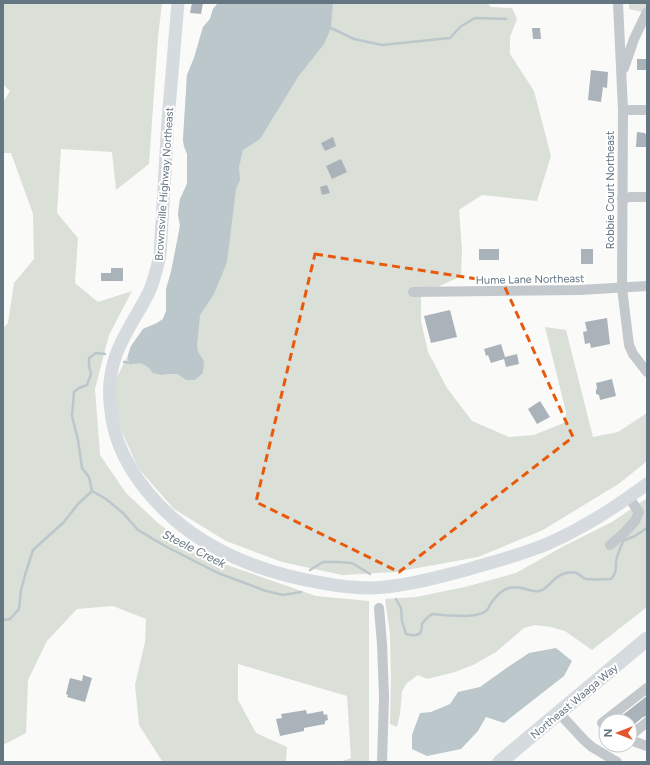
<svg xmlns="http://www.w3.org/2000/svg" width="650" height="765" font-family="Figtree,sans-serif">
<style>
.green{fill:#dadfd7}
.water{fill:#bbc7cb}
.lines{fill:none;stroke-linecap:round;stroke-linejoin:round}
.stream{stroke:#bbc7cb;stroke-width:2.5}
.building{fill:#aab3b9}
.minor{stroke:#c3c8cc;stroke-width:10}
.major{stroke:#d6dbdf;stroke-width:13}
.highway{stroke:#d6dbdf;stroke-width:15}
.marked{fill:none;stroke:#e8590c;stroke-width:3;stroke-dasharray:8 5;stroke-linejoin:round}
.labels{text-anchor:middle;stroke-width:4;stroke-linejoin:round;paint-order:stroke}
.street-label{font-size:11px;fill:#657683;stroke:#fff}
.water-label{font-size:12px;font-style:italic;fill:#60757c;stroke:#fff}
</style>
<rect width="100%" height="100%" fill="#fafaf8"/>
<!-- green -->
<g class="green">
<path d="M 3,3 L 162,3 L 158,37 L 149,164 L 116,190 L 112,152 L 61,149 L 57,213 L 78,238 L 75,283 L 98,302 L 132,291 L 109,335 L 95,389 L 100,455 L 126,493 L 159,524 L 193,548 L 227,565 L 316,596 L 369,601 L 369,762 L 340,762 L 351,758 L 347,696 L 238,664 L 238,700 L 256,733 L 287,747 L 286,762 L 162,761 L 139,725 L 135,685 L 145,642 L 146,619 L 113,606 L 77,609 L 47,641 L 28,680 L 26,733 L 3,745 L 3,328 L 8,323 L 14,283 L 34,259 L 33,214 L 11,153 L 3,153 L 3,102 L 10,91 L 3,84 Z"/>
<path d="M 218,3 L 487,3 L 491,7 L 512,8 L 517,19 L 510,37 L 510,54 L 534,91 L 551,156 L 537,201 L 482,195 L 459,210 L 462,249 L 461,276 L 421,295 L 421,321 L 428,352 L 447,388 L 472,421 L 509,437 L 534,435 L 566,422 L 566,412 L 545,327 L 566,330 L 593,437 L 618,432 L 647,413 L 647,461 L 620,483 L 543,530 L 478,557 L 396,572 L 342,575 L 282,562 L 226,541 L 174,509 L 138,468 L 115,416 L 115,391 L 117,377 L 128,355 L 131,346 L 143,329 L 157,323 L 163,319 L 166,311 L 166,289 L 171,272 L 180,226 L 178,214 L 180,199 L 187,184 L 187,154 L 184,146 L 183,140 L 187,75 L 194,58 L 203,27 L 210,19 L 213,9 Z"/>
<path d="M 629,3 L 647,3 L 647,13 L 629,9 Z"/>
<path d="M 647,498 L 647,607 L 592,650 L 565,631 L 551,627 L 535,625 L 524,628 L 496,652 L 473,665 L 455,672 L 427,679 L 418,675 L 407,683 L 402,691 L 400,714 L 397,727 L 390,724 L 391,676 L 390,634 L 385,599 L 416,597 L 465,587 L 516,573 L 564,546 L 612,522 Z"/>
</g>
<!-- water -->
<g class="water">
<path d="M 218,3 L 333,3 L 331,28 L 324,44 L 298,77 L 260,139 L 243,150 L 239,167 L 240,180 L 236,189 L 227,262 L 221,277 L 214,294 L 200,315 L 197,345 L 198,352 L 204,361 L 203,373 L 195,380 L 186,380 L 178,374 L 167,374 L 162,375 L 153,373 L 148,367 L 141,363 L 134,364 L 131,363 L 128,360 L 128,355 L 131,346 L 143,329 L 157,323 L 163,319 L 166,311 L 166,289 L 171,272 L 180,226 L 178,214 L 180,199 L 187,184 L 187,154 L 184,146 L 183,140 L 187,75 L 194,58 L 203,27 L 210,19 L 213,9 Z"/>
<path d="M 556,648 L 572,661 L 564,676 L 504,723 L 486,717 L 478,731 L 461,749 L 427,756 L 412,749 L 412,735 L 420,713 L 431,712 L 450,704 L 458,692 L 480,687 L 508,667 L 529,653 Z"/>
</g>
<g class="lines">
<!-- stream -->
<g class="stream">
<path d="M 331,28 L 354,39 L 382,45 L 450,38 L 460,27 L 475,18 L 506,19"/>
<path d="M 124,362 L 131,363"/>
<path d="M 92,491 L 106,499 L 123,513 L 138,530 L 165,546 L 218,573 L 266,591 L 283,595 L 301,592"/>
<path d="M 92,491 L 89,477 L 82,468 L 78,440 L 72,416 L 74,392 L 79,388 L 87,385 L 91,374 L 89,365 L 89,358 L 96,353 L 105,354"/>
<path d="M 310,570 L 323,562 L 337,562 L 352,563 L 370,574"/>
<path d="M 396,599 L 401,608 L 402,621 L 406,634 C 411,635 419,637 421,631 C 422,629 422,626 422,624 C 424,620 428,617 432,614 C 445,615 479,620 488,609 C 489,607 490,605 491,603 C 496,596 501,590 509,588 C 521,584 529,593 539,591 C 548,590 552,578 561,575 C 564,573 572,571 576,573 C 580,574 582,578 586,579 C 594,580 603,579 611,579 C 619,570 614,566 617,557 C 619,551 621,546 623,541 L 635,536 L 647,528"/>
<path d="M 3,620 L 10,619 L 19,609 L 21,590 L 25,575 L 33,550 L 64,522 L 78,504 L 92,491"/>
</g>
</g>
<!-- building -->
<g class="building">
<path d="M 192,3 L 203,3 L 201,14 L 190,13 Z"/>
<path d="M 532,28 L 540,28 L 541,39 L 533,39 Z"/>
<rect x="637" y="59" width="10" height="11"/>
<path d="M 591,70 L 608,72 L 607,88 L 603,87 L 601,102 L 588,100 Z"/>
<path d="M 637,132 L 645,133 L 645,134 L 647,134 L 647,147 L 636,147 Z"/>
<path d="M 333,137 L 336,146 L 325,151 L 321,143 Z"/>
<path d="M 341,159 L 347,172 L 332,179 L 326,166 Z"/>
<path d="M 327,185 L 330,193 L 322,195 L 320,187 Z"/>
<rect x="479" y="249" width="20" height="11"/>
<rect x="581" y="249" width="12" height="15"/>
<path d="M 111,268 L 123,268 L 123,281 L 101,281 L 101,273 L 111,273 Z"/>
<path d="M 450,310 L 457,337 L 431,343 L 424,316 Z"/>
<path d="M 607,318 L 610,344 L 591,348 L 590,343 L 585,344 L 583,332 L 587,331 L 585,322 Z"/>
<path d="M 501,344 L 505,357 L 517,354 L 519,364 L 506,367 L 504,359 L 491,363 L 488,355 L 486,356 L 484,349 Z"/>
<path d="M 612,379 L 616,396 L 600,400 L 599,395 L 596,394 L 596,390 L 597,388 L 596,383 Z"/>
<path d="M 540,401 L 550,417 L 537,424 L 528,409 Z"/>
<path d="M 83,675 L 92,678 L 85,702 L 67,697 L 68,695 L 66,694 L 70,678 L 82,681 Z"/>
<path d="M 647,696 L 647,716 L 643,717 L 630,728 L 630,721 L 615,721 Z"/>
<path d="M 306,710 L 307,714 L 323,711 L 324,715 L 327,714 L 328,720 L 325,721 L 325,724 L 304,728 L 304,731 L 280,736 L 276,719 L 282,718 L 281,714 Z"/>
</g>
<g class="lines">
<!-- minor -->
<g class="minor">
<path d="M 618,3 L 623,110 L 622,288 L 629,345 L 633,354 L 647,372"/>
<path d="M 624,68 L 634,39 L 647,12"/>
<path d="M 623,110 L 647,110"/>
<path d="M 622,199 L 630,197 L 647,197"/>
<path d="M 413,292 L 580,290 L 647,286"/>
<path d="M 610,545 L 624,533 L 635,521 L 639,512 L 629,498"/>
<path d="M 379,608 L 382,644 L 384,697 L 382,762"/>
<path d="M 559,713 L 584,740 L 592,747 L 617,762"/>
<path d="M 606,727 L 602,723 L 647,688"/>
<path d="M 630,736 L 647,722"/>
<path d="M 630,740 L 647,746"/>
</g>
<!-- major -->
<path class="major" d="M 178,3 L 168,120 L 160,255 C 157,268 154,282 148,294 C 138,314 124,333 116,355 C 110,372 108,392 111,411 C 115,454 143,492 175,520 C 216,555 269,574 322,583 C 338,586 354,588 370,588 C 403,587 434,578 466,570 C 493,562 521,555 547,544 C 582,529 616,507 647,484"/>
<!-- highway -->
<path class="highway" d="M 500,762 L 647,639"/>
</g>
<!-- marked area -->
<path class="marked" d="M 315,254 L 503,283 L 573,437 L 399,572 L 256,502 Z"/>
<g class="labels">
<!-- street labels -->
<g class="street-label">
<text transform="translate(164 184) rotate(-86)" y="4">Brownsville Highway Northeast</text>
<text transform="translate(610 190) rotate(-90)" y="4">Robbie Court Northeast</text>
<text transform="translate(530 279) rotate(-1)" y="4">Hume Lane Northeast</text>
<text transform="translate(574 701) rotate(-40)" y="4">Northeast Waaga Way</text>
</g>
<!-- water labels -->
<g class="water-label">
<text transform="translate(194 549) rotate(27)" y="4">Steele Creek</text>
</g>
</g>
<!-- border -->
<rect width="650" height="765" fill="none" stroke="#657683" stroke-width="8"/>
<!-- north arrow -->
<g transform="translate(618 733) rotate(270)"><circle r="19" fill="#ffffff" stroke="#c1c8cd"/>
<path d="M0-3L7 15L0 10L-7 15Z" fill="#e4572e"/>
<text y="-6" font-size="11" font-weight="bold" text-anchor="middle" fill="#657683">N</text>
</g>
</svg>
